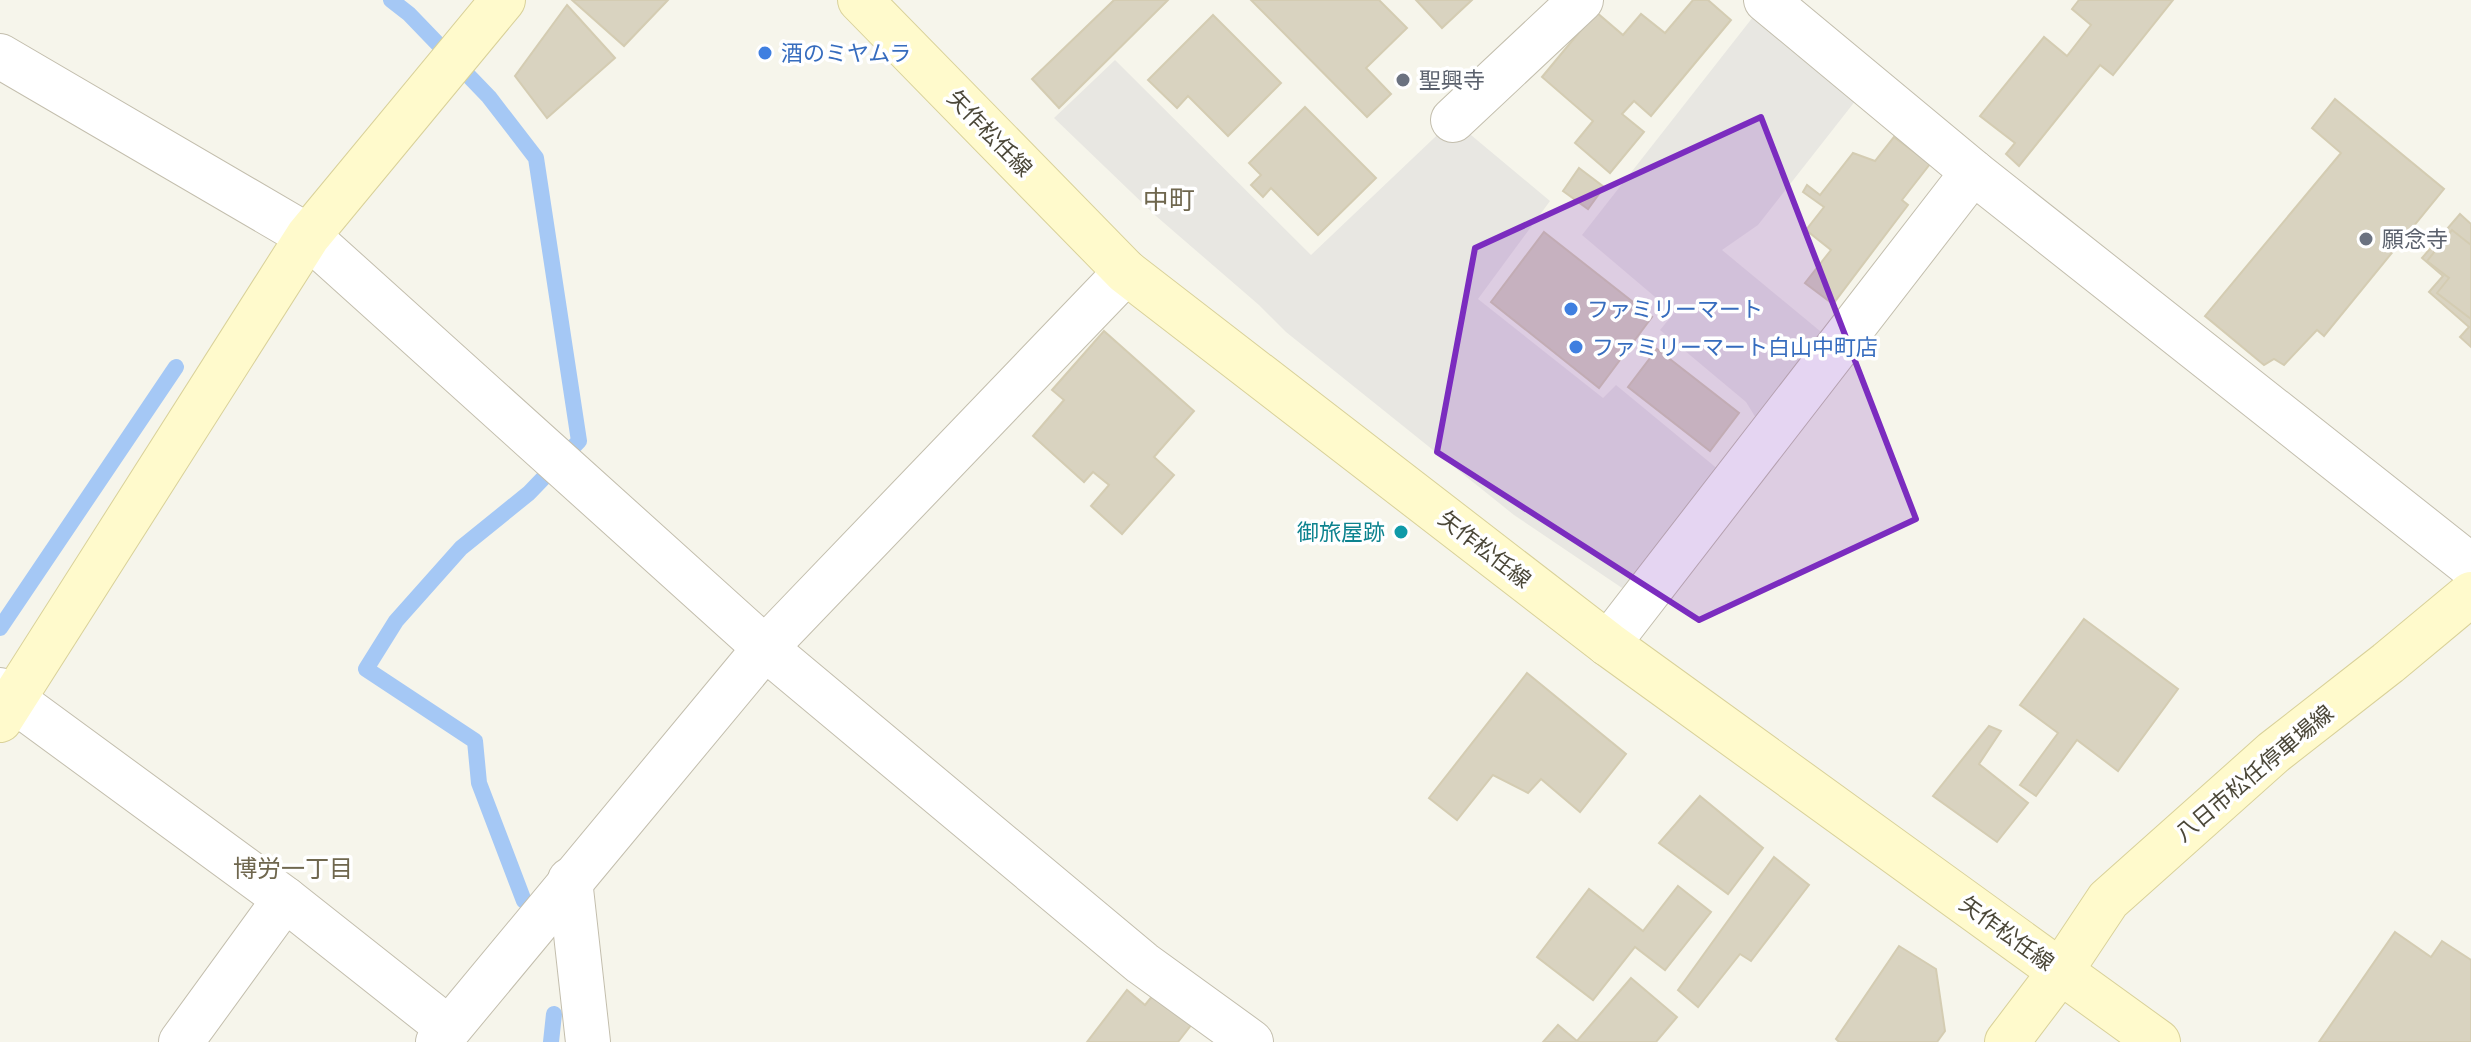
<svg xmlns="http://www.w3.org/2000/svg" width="2471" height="1042" font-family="'Fira Sans Condensed','Noto Sans JP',sans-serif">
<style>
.parking{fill:#e8e7e2}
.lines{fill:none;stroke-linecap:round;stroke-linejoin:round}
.stream{stroke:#a5c8f5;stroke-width:16}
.building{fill:#d9d3c0;stroke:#d4ccb2;stroke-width:2}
.street-casing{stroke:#c3bead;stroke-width:46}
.secondary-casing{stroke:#d9d199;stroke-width:46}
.street{stroke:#fff;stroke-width:44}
.secondary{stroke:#fffacc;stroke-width:44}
.marked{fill:#7b2cbf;fill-opacity:0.2;stroke:#7b2cbf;stroke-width:6;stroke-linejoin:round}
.shop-dot{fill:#3f7fe0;stroke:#fff;stroke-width:3}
.worship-dot{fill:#6b7280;stroke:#fff;stroke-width:3}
.culture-dot{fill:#0f9aa8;stroke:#fff;stroke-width:3}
.labels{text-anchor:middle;stroke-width:7;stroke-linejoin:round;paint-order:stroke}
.shop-label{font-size:22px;fill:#366cbe;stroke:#fff;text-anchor:start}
.worship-label{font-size:22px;fill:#5b616d;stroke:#fff;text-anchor:start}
.street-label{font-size:22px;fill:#4b4738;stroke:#fff}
.culture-label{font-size:22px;fill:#0d838f;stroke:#fff;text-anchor:end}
.neighbourhood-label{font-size:24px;fill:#6f674e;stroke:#fff}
.quarter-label{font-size:26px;fill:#6f674e;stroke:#fff}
</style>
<rect width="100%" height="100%" fill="#f6f5eb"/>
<!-- parking -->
<g class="parking">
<path d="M 1753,17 L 1856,100 L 1758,225 L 1722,250 L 1826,336 L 1759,423 L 1746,402 L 1660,330 L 1674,313 L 1582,235 Z"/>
<path d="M 1115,60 L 1311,255 L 1453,120 L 1550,201 L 1478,299 L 1603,398 L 1616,385 L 1725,475 L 1628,592 L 1514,515 L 1286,332 L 1259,305 L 1156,216 L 1054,118 Z"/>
</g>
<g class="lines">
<!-- stream -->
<g class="stream">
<path d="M 391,0 L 409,14 L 489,97 L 536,158 L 579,441 L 529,493 L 461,548 L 396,621 L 366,669 L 475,741 L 479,783 L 524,901"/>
<path d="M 0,628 L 176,367"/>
<path d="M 551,1042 L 554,1014"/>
</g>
</g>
<!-- building -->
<g class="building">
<path d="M 572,0 L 668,0 L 624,46 Z"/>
<path d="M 1114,0 L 1168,0 L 1059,108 L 1032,79 Z"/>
<path d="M 1251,0 L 1379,0 L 1407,28 L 1366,68 L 1391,94 L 1367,117 Z"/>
<path d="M 1416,0 L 1472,0 L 1442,28 Z"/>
<path d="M 1693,0 L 1708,0 L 1731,20 L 1651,116 L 1634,101 L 1622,114 L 1644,132 L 1610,173 L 1575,143 L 1593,121 L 1542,77 L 1596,12 L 1623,35 L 1641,14 L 1665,33 Z"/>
<path d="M 2079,0 L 2173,0 L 2113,75 L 2100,65 L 2019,166 L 2006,154 L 2015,143 L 1980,116 L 2044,37 L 2067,56 L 2091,25 L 2072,9 Z"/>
<path d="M 567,5 L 615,58 L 547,118 L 515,76 Z"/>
<path d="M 1213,15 L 1281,83 L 1228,136 L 1188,96 L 1177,108 L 1148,80 Z"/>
<path d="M 2335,99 L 2444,189 L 2324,336 L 2317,330 L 2284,365 L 2274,359 L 2264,365 L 2205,316 L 2341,153 L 2312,128 Z"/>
<path d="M 1305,107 L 1376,178 L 1318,235 L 1271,188 L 1263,197 L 1251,185 L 1261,175 L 1249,163 Z"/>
<path d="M 1894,137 L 1930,164 L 1902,200 L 1908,205 L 1833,304 L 1805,283 L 1831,250 L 1806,230 L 1824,207 L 1803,192 L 1807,185 L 1820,195 L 1853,153 L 1875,161 Z"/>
<path d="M 1579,168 L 1604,187 L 1588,209 L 1563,191 Z"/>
<path d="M 2460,214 L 2471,224 L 2471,347 L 2460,337 L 2469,327 L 2429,292 L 2443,276 L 2422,258 Z"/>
<path d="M 2452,230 L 2471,245 L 2471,319 L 2437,293 L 2449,278 L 2427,261 Z"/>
<path d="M 1544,232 L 1652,317 L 1599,388 L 1491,302 Z"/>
<path d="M 1104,331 L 1194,411 L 1154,457 L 1174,475 L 1122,534 L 1091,506 L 1109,485 L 1093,472 L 1084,482 L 1033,436 L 1064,400 L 1052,390 Z"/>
<path d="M 1657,349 L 1739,413 L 1710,451 L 1628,387 Z"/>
<path d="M 2084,619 L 2178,689 L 2118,771 L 2077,740 L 2036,796 L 2020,785 L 2058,733 L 2020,705 Z"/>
<path d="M 1527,673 L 1626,754 L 1580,812 L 1541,779 L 1528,793 L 1493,775 L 1457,820 L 1429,798 Z"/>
<path d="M 1989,726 L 2001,731 L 1979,764 L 2028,803 L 1997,842 L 1933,796 Z"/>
<path d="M 1700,796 L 1763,848 L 1728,894 L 1659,843 Z"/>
<path d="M 1774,857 L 1809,885 L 1751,961 L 1740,954 L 1698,1007 L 1678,990 Z"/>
<path d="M 1678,886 L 1711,912 L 1665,970 L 1635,947 L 1593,1000 L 1537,957 L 1589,889 L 1643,931 Z"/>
<path d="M 2395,932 L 2431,957 L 2442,941 L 2471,960 L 2471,1042 L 2319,1042 Z"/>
<path d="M 1899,946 L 1936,969 L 1945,1031 L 1937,1042 L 1839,1042 L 1836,1039 Z"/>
<path d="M 1631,978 L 1677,1017 L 1656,1042 L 1543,1042 L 1558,1025 L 1577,1041 Z"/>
<path d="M 1127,990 L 1145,1005 L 1154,994 L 1192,1024 L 1178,1042 L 1087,1042 Z"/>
</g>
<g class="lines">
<!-- street casing -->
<g class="street-casing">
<g id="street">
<path d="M 1766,0 L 1973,172 L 2471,566"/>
<path d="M 0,56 L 308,236 L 765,648 L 1142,963 L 1251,1042"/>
<path d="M 1453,120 L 1581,0"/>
<path d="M 1608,644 L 1973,172"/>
<path d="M 0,690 L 285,899 L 448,1028"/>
<path d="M 570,880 L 588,1042"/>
<path d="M 181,1042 L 285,899"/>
<path d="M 438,1042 L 765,648 L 1126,272"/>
</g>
</g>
<!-- secondary casing -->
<g class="secondary-casing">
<g id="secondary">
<path d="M 860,0 L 1126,272 L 1608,644 L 2158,1042"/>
<path d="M 0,720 L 308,236 L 503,0"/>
<path d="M 2007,1042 L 2060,972 L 2108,900 L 2274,752 L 2388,663 L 2471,594"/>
</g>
</g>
<!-- street -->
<use href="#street" class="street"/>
<!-- secondary -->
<use href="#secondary" class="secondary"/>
</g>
<!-- marked area -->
<path class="marked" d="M 1761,117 L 1916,519 L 1699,620 L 1437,452 L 1475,248 Z"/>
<!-- markers -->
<g class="shop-dot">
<circle cx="765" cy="53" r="8"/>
<circle cx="1571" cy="309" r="8"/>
<circle cx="1576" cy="347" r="8"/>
</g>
<g class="worship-dot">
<circle cx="1403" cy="80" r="8"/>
<circle cx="2366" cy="239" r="8"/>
</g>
<circle class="culture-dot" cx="1401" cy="532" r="8"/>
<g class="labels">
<!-- shop labels -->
<g class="shop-label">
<text x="781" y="61">酒のミヤムラ</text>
<text x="1587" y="317">ファミリーマート</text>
<text x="1592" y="355">ファミリーマート白山中町店</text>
</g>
<!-- worship labels -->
<g class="worship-label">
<text x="1419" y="88">聖興寺</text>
<text x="2382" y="247">願念寺</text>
</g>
<!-- street labels -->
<g class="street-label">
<text transform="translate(990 133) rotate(46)" y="8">矢作松任線</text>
<text transform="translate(1485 549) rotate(38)" y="8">矢作松任線</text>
<text transform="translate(2254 773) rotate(-40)" y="8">八日市松任停車場線</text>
<text transform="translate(2007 933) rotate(36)" y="8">矢作松任線</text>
</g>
<!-- culture labels -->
<g class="culture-label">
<text x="1385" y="540">御旅屋跡</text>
</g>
<!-- neighbourhood labels -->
<g class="neighbourhood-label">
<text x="293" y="877">博労一丁目</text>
</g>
<!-- quarter labels -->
<g class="quarter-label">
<text x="1169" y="209">中町</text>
</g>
</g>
</svg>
